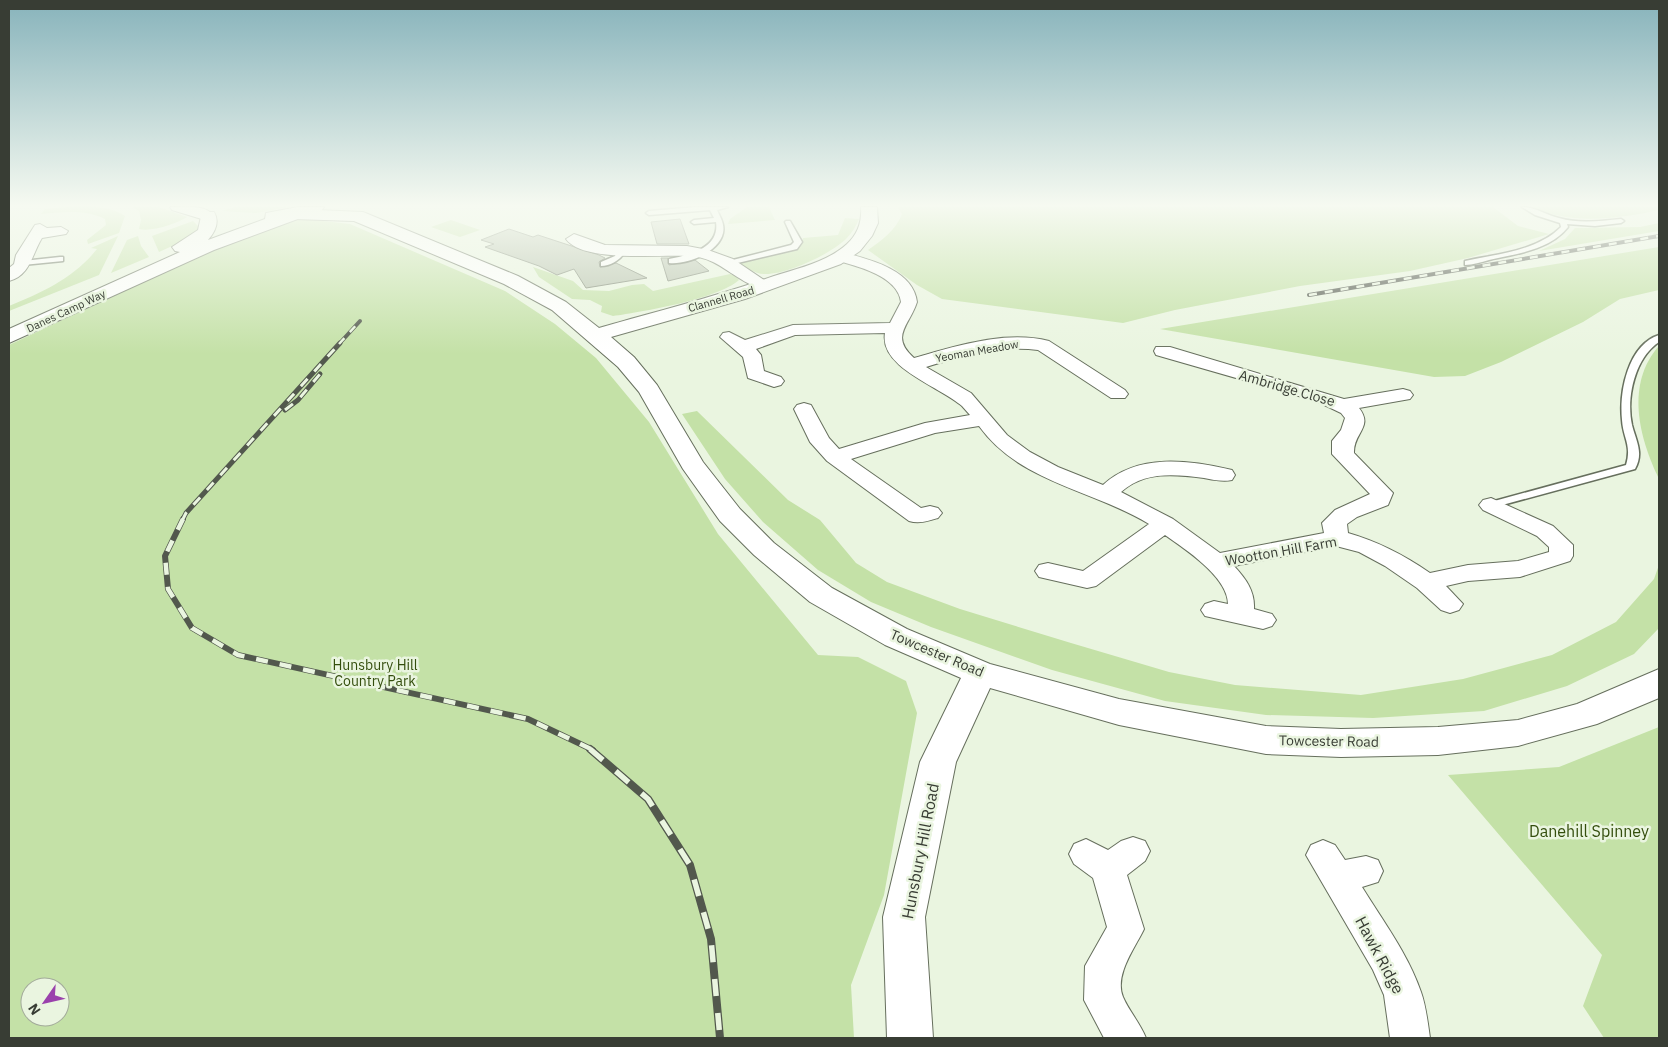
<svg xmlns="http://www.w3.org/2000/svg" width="1668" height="1047" font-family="'IBM Plex Sans',sans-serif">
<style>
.green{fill:#c4e1a7;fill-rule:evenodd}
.building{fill:#b8c3ae;stroke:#7d8673}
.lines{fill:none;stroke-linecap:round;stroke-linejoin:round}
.service-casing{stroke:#666f5d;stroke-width:3}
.minor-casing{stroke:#666f5d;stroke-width:2}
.tertiary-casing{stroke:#666f5d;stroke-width:2}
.primary-casing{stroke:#666f5d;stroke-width:2}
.trunk-casing{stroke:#666f5d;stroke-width:2}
.service{fill:#fff;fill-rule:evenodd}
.minor{fill:#fff;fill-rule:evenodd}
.tertiary{fill:#fff;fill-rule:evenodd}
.primary{fill:#fff;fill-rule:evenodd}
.trunk{fill:#fff;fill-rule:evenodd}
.rail-far3-casing{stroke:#52584d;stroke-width:4}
.rail-far2-casing{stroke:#52584d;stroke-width:5}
.rail-far1-casing{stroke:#52584d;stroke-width:6}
.rail-casing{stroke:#52584d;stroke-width:8}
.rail-far3{stroke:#eaf5e0;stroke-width:2.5;stroke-dasharray:8;stroke-linecap:butt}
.rail-far2{stroke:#eaf5e0;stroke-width:3;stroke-dasharray:10;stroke-linecap:butt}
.rail-far1{stroke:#eaf5e0;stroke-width:4.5;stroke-dasharray:12;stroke-linecap:butt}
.rail{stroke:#eaf5e0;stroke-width:5.5;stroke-dasharray:17;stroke-linecap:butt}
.labels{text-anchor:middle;stroke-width:5;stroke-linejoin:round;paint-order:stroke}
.far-street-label{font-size:11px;fill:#383d34;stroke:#eaf5e0}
.street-label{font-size:14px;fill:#383d34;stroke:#eaf5e0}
.park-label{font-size:14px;fill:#344e0d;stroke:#eaf5e0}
.near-park-label{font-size:16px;fill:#344e0d;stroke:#eaf5e0}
.near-street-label{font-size:16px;fill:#383d34;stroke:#eaf5e0}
</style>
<rect width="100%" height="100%" fill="#eaf5e0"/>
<!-- green -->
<g class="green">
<path d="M 67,207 C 86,207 109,205 125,216 L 119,233 L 88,244 L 87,240 L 106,225 L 105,219 C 87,209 61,212 41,214 L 45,209 Z"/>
<path d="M 132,207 L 159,207 L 187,217 C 176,224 152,232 139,229 L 141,220 L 139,211 Z"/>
<path d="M 235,207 L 289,207 L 256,213 L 222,211 Z"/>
<path d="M 747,207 L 769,207 L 775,220 L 728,224 L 730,219 Z"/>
<path d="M 898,207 L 1493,207 L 1518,226 L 1549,234 L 1468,258 L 1410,271 L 1300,286 L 1175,310 L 1123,323 L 942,299 L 917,285 L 868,250 C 882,240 896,230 902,214 Z"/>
<path d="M 1534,207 L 1659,207 L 1659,210 C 1622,218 1570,226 1534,207 Z"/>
<path d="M 845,218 L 859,219 C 856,226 852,233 846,239 C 830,254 787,275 764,274 C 754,274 747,267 739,263 C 752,259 801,251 803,238 L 838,235 Z"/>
<path d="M 305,219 L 350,224 L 505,291 L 555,324 L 596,358 L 649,422 L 718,534 L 818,655 L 858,657 L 906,681 L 917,713 L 884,895 L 851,985 L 854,1038 L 9,1038 L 9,345 L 246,234 L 284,221 ZM 30,987 L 60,987 L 60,1017 L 30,1017 Z"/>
<path d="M 451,220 L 480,230 L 460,237 L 431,227 Z"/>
<path d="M 193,221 L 200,228 L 181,242 L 159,252 L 152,236 Z"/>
<path d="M 1659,223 L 1659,231 L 1539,251 L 1565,239 L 1575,228 L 1640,227 Z"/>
<path d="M 118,236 L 99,275 L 9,311 L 9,306 C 43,292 74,278 97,249 L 91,248 Z"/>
<path d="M 138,236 L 141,246 L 149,257 L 111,273 L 127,240 Z"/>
<path d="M 1659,247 L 1659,290 L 1620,299 L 1583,322 L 1501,362 L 1465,376 L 1434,377 L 1160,329 Z"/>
<path d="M 533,267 L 573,281 L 583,290 L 609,291 L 632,285 L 644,284 L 653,291 L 730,274 L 736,276 L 739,280 C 718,299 642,312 613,316 L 601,312 L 602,306 L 590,300 L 572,299 L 539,277 Z"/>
<path d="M 1659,346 L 1659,479 C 1639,438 1625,384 1659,346 Z"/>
<path d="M 697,411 L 788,500 L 820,520 L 856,563 L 887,582 L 960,609 L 1071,643 L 1169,672 L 1235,685 L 1361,695 L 1463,679 L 1552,655 L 1616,622 L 1654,579 L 1659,565 L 1659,628 L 1634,654 L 1567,686 L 1484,711 L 1373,718 L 1266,715 L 1165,701 L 1052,670 L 931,627 L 871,602 L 818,570 L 763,522 L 725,479 L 682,414 Z"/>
<path d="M 1659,727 L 1659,1038 L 1604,1038 L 1583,1006 L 1602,955 L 1448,775 L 1559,767 Z"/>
</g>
<!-- building -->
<g class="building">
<path d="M 680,219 L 689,244 L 657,244 L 651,222 Z"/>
<path d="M 509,229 L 533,237 L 538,235 L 599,255 L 605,258 L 599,262 L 600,267 L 616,263 L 647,278 L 586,288 L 574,269 L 557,275 L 539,266 L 485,247 L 494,244 L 481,240 Z"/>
<path d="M 661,258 L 668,258 L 669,265 L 695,260 L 709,271 L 668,281 Z"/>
</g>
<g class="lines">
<!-- service casing -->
<g class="service-casing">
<g id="service">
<path d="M 696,207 L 728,207 L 717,210 C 720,217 725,224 723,233 C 719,252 687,265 669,263 L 669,259 C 689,255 720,248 716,222 L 694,224 L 691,222 L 694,220 L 714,218 L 710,210 L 649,215 L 646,213 L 649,211 Z"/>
<path d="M 1522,207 C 1535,207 1546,215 1559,218 C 1579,224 1600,221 1621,219 L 1624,221 L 1621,223 L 1595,226 L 1567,224 L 1568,227 C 1550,250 1516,254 1489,260 C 1481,262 1473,265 1465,265 L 1465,261 C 1497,254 1537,251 1561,227 L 1560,223 L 1535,215 Z"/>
<path d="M 786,221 L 790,221 L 802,242 L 797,249 L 725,266 L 725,262 L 791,245 L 794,242 L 785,222 Z"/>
<path d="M 618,250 L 625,252 C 620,260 611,266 601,266 L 601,262 L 615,256 Z"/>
<path d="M 60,257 L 63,257 L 63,261 L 23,265 L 19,263 L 23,261 Z"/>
<path d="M 1659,335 L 1659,342 C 1635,358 1626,397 1632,425 C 1636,441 1644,453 1635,469 L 1495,507 L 1487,507 L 1486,505 L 1487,503 L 1626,465 C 1632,445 1623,438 1622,420 C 1619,392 1628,345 1659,335 Z"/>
</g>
</g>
<!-- minor casing -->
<g class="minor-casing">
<g id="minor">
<path d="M 40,224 L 47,228 L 61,227 L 68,231 L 66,234 L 42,238 C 32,254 30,276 9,281 L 9,268 L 14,264 L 16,255 L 35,225 Z"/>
<path d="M 574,234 L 605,245 L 687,246 L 708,250 L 733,259 L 773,286 L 771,289 C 755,293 728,269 713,262 C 705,258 696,256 687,256 C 660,254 583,263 566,239 Z"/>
<path d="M 841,252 C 868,259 913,269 917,302 C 910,325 889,336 914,358 C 957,346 1005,330 1049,341 L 1125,390 L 1128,394 L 1125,398 L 1111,398 L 1038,350 C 1000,345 962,356 926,367 L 971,393 L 1007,435 L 1030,452 L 1058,467 L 1103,485 C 1138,453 1189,460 1232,470 L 1235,475 L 1232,480 C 1222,482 1214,480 1204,478 C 1175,474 1144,471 1121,492 L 1173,519 L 1220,553 L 1324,533 L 1322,523 L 1335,510 L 1370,494 L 1332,454 L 1332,441 L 1341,430 L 1345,418 L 1341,413 L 1316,401 L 1156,355 L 1154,351 L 1156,347 L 1170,347 L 1344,399 L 1403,389 L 1410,391 L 1413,395 L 1410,399 L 1359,408 C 1374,427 1353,433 1354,453 L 1393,493 L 1388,505 L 1357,517 L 1347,524 L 1348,533 C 1379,542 1404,555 1430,573 L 1468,565 L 1518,561 L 1549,552 L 1549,547 L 1537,536 L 1483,510 L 1479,505 L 1483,500 L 1491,498 L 1553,526 L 1573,545 L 1573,556 L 1570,561 L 1520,577 L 1468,581 L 1446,586 L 1463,604 L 1459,610 L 1450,613 L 1441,610 L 1417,588 L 1385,566 L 1359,552 L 1336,546 L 1234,566 C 1246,579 1255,591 1254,609 L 1272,614 L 1276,620 L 1272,626 L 1263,629 L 1205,616 L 1201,610 L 1205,604 L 1214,601 L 1228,604 C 1228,577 1185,549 1165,535 L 1096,586 L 1087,588 L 1039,577 L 1035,571 L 1039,565 L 1048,563 L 1083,571 L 1149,524 C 1092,489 1020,483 979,426 L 935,433 L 851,459 L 921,508 L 930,506 L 938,508 L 942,513 L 938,518 C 928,521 919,524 909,521 L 827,461 L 810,442 L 794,409 L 797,405 L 804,403 L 811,405 L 829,438 L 839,449 L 925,423 L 970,415 L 962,406 C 941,387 879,368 885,333 L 795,335 L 756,349 L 761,355 L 764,371 L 781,377 L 784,381 L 781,385 L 774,387 L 748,378 L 743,357 L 720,337 L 723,333 L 729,332 L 745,340 L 793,325 L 890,323 L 901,302 C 898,276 857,266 835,260 L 833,257 L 835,254 Z"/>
<path d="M 1133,837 L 1145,841 L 1150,851 L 1145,861 L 1127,875 L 1144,929 C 1135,948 1114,975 1123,997 C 1129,1011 1140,1023 1146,1038 L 1104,1038 L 1084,1000 L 1085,966 L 1107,927 L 1093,878 L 1074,864 L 1069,854 L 1074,844 L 1086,839 L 1108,850 L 1121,841 Z"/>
<path d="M 1323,840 L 1335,845 L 1345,860 L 1366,856 L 1378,860 L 1383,871 L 1378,882 L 1362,887 C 1383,921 1408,954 1421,992 C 1426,1006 1428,1024 1430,1038 L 1390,1038 L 1384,995 L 1373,970 L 1306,855 L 1311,845 Z"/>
</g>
</g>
<!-- tertiary casing -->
<g class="tertiary-casing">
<path id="tertiary" d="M 861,207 L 877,207 L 878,223 L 872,236 L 860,251 L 841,264 L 745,299 L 611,337 L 634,357 L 657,385 L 703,462 L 740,509 L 774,543 L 832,588 L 907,629 L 990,664 L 1119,699 L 1266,726 L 1341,729 L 1438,727 L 1518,720 L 1577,704 L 1659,669 L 1659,698 L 1597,724 L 1518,746 L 1438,755 L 1341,757 L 1266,754 L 1119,725 L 990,688 L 956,762 L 925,917 L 933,1038 L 887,1038 L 883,917 L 920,762 L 961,678 L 885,645 L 810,602 L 754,555 L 720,521 L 683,469 L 639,392 L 618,367 L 552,310 L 504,284 L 354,221 L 294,219 L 288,217 L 286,214 L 288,211 L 294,209 L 363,212 L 518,276 L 566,302 L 599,328 C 658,311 717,296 774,276 C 799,268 827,262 847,244 C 858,234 862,222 861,207 Z"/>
</g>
<!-- primary casing -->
<g class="primary-casing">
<path id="primary" d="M 170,207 C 182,207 205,204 213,215 L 211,219 L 205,220 L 172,210 Z"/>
</g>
<!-- trunk casing -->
<g class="trunk-casing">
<path id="trunk" d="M 298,207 L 324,207 L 322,210 L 214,250 L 9,343 L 9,329 L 180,252 L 175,251 L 172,247 L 198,230 L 202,212 L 214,212 C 220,222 215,232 208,240 L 265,219 L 266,213 Z"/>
</g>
<!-- service -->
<use href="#service" class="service"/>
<!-- minor -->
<use href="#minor" class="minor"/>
<!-- tertiary -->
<use href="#tertiary" class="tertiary"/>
<!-- primary -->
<use href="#primary" class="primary"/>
<!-- trunk -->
<use href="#trunk" class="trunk"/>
<!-- rail-far3 casing -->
<g class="rail-far3-casing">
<g id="rail-far3">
<path d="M 1309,295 L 1659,236"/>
<path d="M 339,344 L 360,321"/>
</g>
</g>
<!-- rail-far2 casing -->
<g class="rail-far2-casing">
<g id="rail-far2">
<path d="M 285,410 L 298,400 L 320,374"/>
<path d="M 182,521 L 186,513 L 340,343"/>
</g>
</g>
<!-- rail-far1 casing -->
<g class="rail-far1-casing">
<path id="rail-far1" d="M 183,519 L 165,556 L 168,589 L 192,628 L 238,655 L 528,719 L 593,750"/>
</g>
<!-- rail casing -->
<g class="rail-casing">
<path id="rail" d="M 590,749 L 648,799 L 690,865 L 711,939 L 720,1038"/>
</g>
<!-- rail-far3 -->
<use href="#rail-far3" class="rail-far3"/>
<!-- rail-far2 -->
<use href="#rail-far2" class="rail-far2"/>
<!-- rail-far1 -->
<use href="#rail-far1" class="rail-far1"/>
<!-- rail -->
<use href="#rail" class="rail"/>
</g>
<!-- sky -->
<linearGradient id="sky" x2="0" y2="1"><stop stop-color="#87b3bb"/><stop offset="0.58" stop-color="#f6faf1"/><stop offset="1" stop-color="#f6faf1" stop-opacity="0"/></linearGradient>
<rect width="1668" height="354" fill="url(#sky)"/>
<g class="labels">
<!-- far-street labels -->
<g class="far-street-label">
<text transform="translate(721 299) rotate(-16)" y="4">Clannell Road</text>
<text transform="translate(66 311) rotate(-25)" y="4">Danes Camp Way</text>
<text transform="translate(977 351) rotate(-10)" y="4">Yeoman Meadow</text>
</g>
<!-- street labels -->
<g class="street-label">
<text transform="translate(1287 388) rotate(16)" y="5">Ambridge Close</text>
<text transform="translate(1281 551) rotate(-10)" y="5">Wootton Hill Farm</text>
<text transform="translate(937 653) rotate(23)" y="5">Towcester Road</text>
<text transform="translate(1329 741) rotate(1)" y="5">Towcester Road</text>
</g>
<!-- park labels -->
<g class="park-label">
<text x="375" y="670">Hunsbury Hill<tspan x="375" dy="16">Country Park</tspan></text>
</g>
<!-- near-park labels -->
<g class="near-park-label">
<text x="1589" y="837">Danehill Spinney</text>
</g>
<!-- near-street labels -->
<g class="near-street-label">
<text transform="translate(920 851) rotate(-79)" y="6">Hunsbury Hill Road</text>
<text transform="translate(1380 955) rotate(62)" y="6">Hawk Ridge</text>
</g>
</g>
<!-- border -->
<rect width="1668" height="1047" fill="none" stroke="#383d34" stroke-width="20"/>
<!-- north arrow -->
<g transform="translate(45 1002) rotate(236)"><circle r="24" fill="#eaf5e0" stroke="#a3ab9b"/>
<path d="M0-4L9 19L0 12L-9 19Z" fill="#9a41ac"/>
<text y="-8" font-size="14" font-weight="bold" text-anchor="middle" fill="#383d34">N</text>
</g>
</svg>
